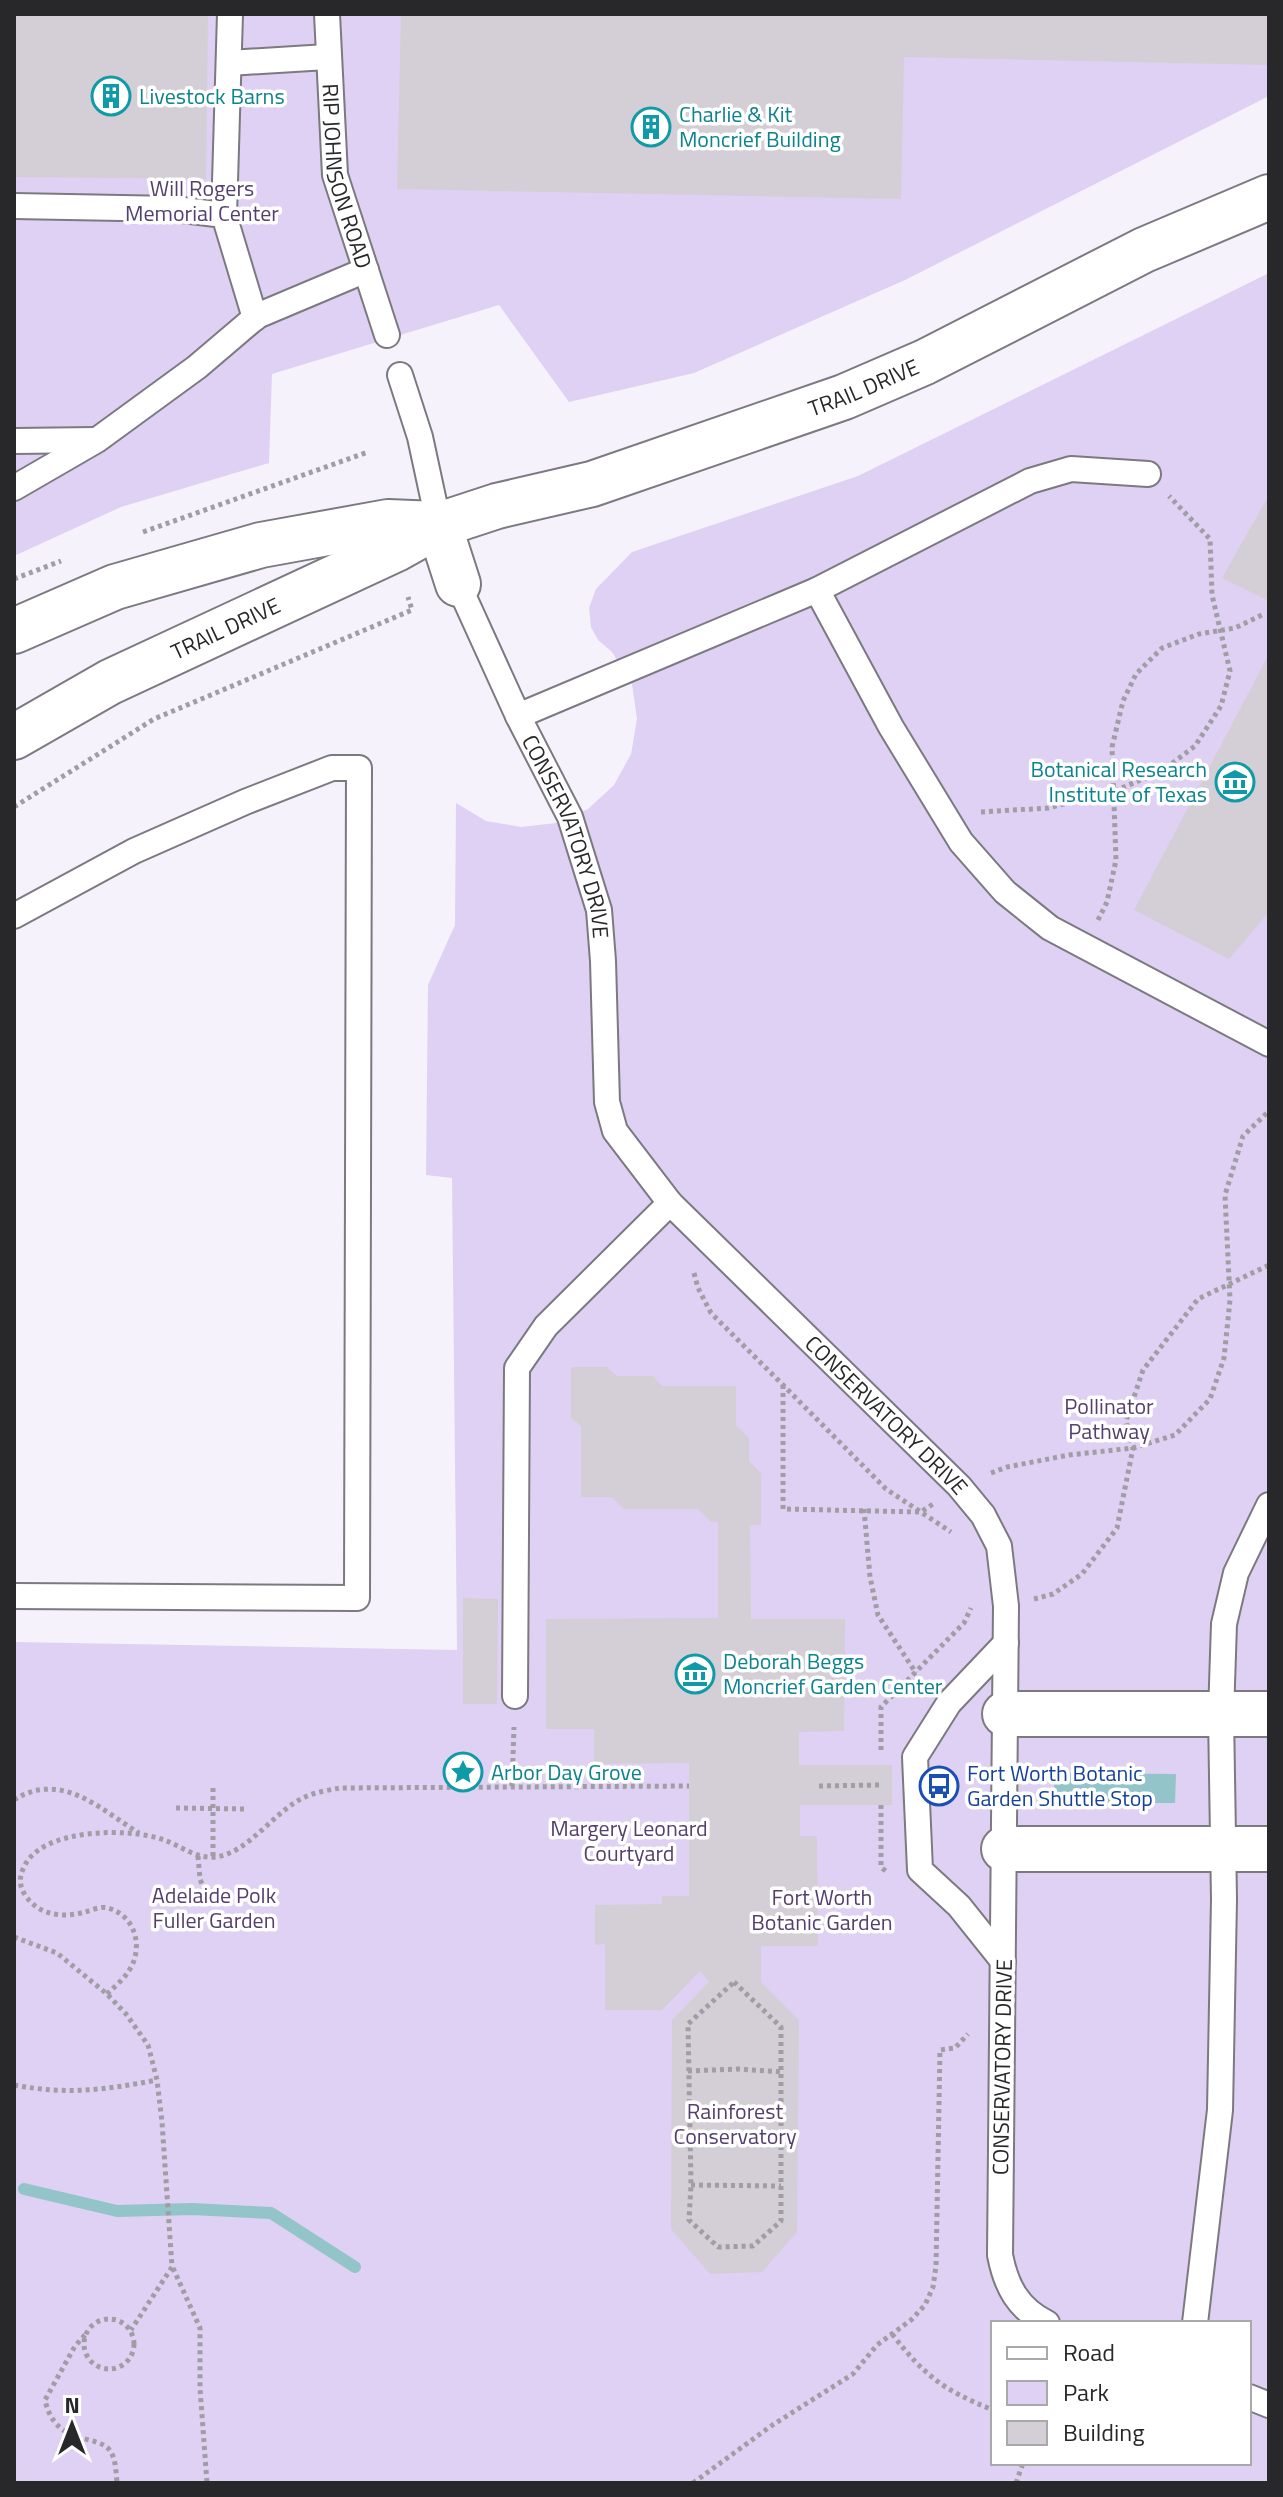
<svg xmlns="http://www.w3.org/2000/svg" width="1283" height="2497" font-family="'Titillium Web',sans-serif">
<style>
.green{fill:#dfd1f3;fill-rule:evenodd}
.water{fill:#92c4c9}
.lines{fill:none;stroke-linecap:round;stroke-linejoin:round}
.stream{stroke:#92c4c9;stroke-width:12}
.building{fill:#d4ced7}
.service-casing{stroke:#7c7981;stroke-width:28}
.minor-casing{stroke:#7c7981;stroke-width:48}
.tertiary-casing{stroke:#7c7981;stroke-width:48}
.path{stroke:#a09da4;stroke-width:5;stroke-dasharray:4 4;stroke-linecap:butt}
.service{stroke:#fff;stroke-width:24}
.minor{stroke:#fff;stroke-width:44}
.tertiary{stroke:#fff;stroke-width:44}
.labels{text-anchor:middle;stroke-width:7;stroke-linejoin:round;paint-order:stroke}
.culture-label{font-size:22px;fill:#0d838f;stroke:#fff;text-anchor:start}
.street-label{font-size:22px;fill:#28272a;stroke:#fff}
.park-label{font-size:22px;fill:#543f6f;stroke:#fff}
.transit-label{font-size:22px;fill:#164399;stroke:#fff;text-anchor:start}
</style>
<rect width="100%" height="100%" fill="#f6f2fc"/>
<!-- green -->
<g class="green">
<path d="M 14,14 L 1269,14 L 1269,96 L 905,280 L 694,373 L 569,402 L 499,305 L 272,374 L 269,463 L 121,507 L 14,556 Z"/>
<path d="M 1269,273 L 1269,2483 L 14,2483 L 14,1642 L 457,1650 L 452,1178 L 426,1175 L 428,985 L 455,925 L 456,803 L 486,821 L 521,827 L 556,823 L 588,809 L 614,785 L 631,754 L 637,719 L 632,684 L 612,652 L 598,640 L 591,627 L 589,608 L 596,589 L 632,552 L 858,476 ZM 993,2323 L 1249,2323 L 1249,2463 L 993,2463 Z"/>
</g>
<!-- water -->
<path class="water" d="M 1054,1773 L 1176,1774 L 1175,1803 L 1054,1803 Z"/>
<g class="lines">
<!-- stream -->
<path class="stream" d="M 24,2189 L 117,2211 L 192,2209 L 271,2213 L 355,2267"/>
</g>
<!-- building -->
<g class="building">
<path d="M 14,14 L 208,14 L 206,179 L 14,177 Z"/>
<path d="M 401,14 L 1269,14 L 1269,65 L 904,57 L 901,199 L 397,189 Z"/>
<path d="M 1269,495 L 1269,601 L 1222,578 Z"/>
<path d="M 1269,654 L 1269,912 L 1229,959 L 1134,910 Z"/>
<path d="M 571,1367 L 607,1367 L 617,1376 L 653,1376 L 662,1386 L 736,1386 L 736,1425 L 749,1438 L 749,1461 L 761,1473 L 761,1525 L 750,1525 L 751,1619 L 845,1619 L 844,1731 L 799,1732 L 799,1765 L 892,1765 L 892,1805 L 800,1805 L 800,1836 L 817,1836 L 818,1946 L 761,1946 L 761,1982 L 799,2020 L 797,2232 L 762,2272 L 710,2274 L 671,2229 L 672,2020 L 709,1982 L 700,1971 L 662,2010 L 605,2010 L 605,1944 L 595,1945 L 595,1905 L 662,1904 L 662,1896 L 689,1896 L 689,1763 L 594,1764 L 594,1729 L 546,1729 L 546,1619 L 718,1618 L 718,1522 L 711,1522 L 698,1509 L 624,1509 L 612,1497 L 581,1497 L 581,1426 L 571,1418 Z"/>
<path d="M 463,1598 L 498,1599 L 497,1704 L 463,1704 Z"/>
</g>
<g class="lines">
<!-- service casing -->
<g class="service-casing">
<g id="service">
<path id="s1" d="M 327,14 L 335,175 L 387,335"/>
<path d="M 229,63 L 327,57"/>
<path d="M 14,206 L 175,209 L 224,215 L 255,318"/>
<path d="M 224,215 L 230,14"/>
<path d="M 400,375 L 420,437 L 439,525"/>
<path d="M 14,441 L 96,440"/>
<path d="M 14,488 L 97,440 L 197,367 L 257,316 L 366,270"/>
<path id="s2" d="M 458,584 L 518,716 L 570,817 L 599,910 L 603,961 L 607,1102 L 615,1131 L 670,1203 L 959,1486 L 983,1515 L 999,1546 L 1006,1606 L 1000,2255 C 1006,2286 1018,2309 1047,2323"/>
<path d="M 817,590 L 891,727 L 961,842 L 1005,892 L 1050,928 L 1269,1044"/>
<path d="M 518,716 L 817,590 L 1030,481 L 1071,469 L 1148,474"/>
<path d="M 14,916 L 134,851 L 245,802 L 332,768 L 359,768 L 357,1598 L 14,1596"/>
<path d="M 515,1696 L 517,1368 L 546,1326 L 670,1203"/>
<path d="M 1003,1961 L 959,1906 L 920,1870 L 915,1757 L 949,1703 L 1006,1643"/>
<path d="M 1195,2323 L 1220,2110 L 1224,1899 L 1221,1714 L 1224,1624 L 1236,1573 L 1269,1505"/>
<path d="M 1249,2397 L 1269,2405"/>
</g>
</g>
<!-- minor casing -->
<g class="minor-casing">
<g id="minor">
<path d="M 439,525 L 458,584"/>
<path d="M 1005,1714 L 1269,1714"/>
<path d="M 1004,1849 L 1269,1849"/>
</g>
</g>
<!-- tertiary casing -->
<g class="tertiary-casing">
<g id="tertiary">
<path d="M 14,631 L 115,587 L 261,545 L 388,522 L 437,524"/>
<path id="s3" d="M 14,737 L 110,682 L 396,549 L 439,525 L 497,506 L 592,484 L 844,397 L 925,362 L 1144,250 L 1269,197"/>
</g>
</g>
<!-- path -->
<g class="path">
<path d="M 143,532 L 368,452"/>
<path d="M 14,579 L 61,561"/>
<path d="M 14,807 L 154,719 L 412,610 L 408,597"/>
<path d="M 981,812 L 1048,808 L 1112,792 L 1162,771 L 1195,746 L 1221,706 L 1230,671 L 1212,595 L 1210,539 L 1169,496"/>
<path d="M 1098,920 L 1107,902 L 1116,860 L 1112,747 L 1123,701 L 1136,674 L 1162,648 L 1199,634 L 1235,628 L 1264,614"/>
<path d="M 694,1273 L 698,1288 L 711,1313 L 783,1385 L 886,1489 L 951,1532"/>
<path d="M 783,1385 L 783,1509 L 921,1512 L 933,1504"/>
<path d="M 991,1473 L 1007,1467 L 1069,1455 L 1133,1448 L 1175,1435 L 1210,1399 L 1224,1358 L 1230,1300 L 1225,1195 L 1243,1136 L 1269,1111"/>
<path d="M 864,1509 L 870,1577 L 878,1615 L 916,1673"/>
<path d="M 1034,1599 L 1053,1594 L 1082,1574 L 1117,1528 L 1133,1448 L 1126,1421 L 1143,1370 L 1198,1299 L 1269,1265"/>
<path d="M 881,1750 L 881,1707 L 964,1623 L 971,1608"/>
<path d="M 512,1786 L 514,1727"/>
<path d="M 819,1786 L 881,1785"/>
<path d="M 213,1788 L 213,1858"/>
<path d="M 14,1800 C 61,1770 100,1809 139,1833"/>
<path d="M 881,1805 L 881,1867 L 888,1873"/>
<path d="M 176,1808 L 245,1809"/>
<path d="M 198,1856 L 200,1879 L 207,1897"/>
<path d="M 14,1937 L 57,1953 L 107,1994 L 126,2014 L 148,2045 L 157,2080 L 162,2122 L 172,2267 L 131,2330"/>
<path d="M 734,1982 L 781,2027 L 781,2221 L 753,2246 L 718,2247 L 689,2220 L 691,2185 L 688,2024 Z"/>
<path d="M 107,1994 C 114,1987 123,1980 128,1972 C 144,1950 137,1916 108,1908 C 101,1906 92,1910 85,1912 C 63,1918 39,1916 25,1895 C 19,1885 19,1877 24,1867 C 41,1828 129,1827 164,1840 C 181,1846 196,1859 215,1857 C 248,1854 275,1810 305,1797 C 316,1792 329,1790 340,1788 L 689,1786"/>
<path d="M 688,2071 L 738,2069 L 782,2072"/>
<path d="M 14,2085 C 67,2095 104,2090 157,2080"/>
<path d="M 691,2185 L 781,2186"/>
<path d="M 173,2268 L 200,2328 L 200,2388 L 207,2483"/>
<circle cx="109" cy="2344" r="25"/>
<path d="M 892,2334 C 925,2376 943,2390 993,2410"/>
<path d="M 85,2335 L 75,2346 L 45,2400 C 56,2449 99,2432 111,2452 C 116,2461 116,2473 117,2483"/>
<path d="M 693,2483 L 771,2426 L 853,2374 L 877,2345 L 911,2320 L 925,2305 L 933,2287 L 936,2266 L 940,2050 L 955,2048 L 968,2034"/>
<path d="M 1016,2483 L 1023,2463"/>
</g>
<!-- service -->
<use href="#service" class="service"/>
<!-- minor -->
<use href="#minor" class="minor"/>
<!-- tertiary -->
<use href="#tertiary" class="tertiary"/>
</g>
<!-- icons -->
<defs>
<g id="building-ring" transform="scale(2)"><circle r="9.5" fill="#fff" stroke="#0f9aa8" stroke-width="1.5"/><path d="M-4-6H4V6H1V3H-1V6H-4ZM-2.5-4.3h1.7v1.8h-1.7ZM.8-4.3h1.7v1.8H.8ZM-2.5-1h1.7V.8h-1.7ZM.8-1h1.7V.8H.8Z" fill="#0f9aa8"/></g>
<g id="museum-ring" transform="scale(2)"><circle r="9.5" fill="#fff" stroke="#0f9aa8" stroke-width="1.5"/><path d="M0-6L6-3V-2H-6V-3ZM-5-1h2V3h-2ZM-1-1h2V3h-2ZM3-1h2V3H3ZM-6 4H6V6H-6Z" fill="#0f9aa8"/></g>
<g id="sight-ring" transform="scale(2)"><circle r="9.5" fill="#fff" stroke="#0f9aa8" stroke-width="1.5"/><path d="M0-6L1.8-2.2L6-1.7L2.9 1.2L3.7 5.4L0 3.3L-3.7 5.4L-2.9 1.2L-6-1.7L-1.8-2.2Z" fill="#0f9aa8"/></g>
<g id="bus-ring" transform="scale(2)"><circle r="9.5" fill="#fff" stroke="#1a4fb4" stroke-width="1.5"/><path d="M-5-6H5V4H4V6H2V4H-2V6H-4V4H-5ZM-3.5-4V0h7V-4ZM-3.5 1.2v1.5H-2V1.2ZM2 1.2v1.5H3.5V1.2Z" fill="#1a4fb4"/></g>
</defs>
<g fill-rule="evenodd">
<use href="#building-ring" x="111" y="96"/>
<use href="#building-ring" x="651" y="127"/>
<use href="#museum-ring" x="1235" y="782"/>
<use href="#museum-ring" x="695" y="1674"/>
<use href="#sight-ring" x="463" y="1772"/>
<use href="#bus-ring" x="939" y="1786"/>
</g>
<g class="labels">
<!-- culture labels -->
<g class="culture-label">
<text x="139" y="104">Livestock Barns</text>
<text x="679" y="122">Charlie &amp; Kit<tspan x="679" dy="25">Moncrief Building</tspan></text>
<text x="1207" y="777" text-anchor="end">Botanical Research<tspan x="1207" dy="25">Institute of Texas</tspan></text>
<text x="723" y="1669">Deborah Beggs<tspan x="723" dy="25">Moncrief Garden Center</tspan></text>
<text x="491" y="1780">Arbor Day Grove</text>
</g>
<!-- street labels -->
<g class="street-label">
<text dy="8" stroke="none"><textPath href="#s1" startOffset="164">RIP JOHNSON ROAD</textPath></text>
<text dy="8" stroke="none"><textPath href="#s3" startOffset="922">TRAIL DRIVE</textPath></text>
<text dy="8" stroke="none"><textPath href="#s3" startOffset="238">TRAIL DRIVE</textPath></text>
<text dy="8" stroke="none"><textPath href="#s2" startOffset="276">CONSERVATORY DRIVE</textPath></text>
<text dy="8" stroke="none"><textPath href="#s2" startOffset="972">CONSERVATORY DRIVE</textPath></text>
<text transform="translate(1002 2067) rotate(-89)" y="8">CONSERVATORY DRIVE</text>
</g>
<!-- park labels -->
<g class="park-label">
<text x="202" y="196">Will Rogers<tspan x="202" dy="25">Memorial Center</tspan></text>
<text x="1109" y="1414">Pollinator<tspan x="1109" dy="25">Pathway</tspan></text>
<text x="629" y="1836">Margery Leonard<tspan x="629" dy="25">Courtyard</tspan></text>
<text x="214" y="1903">Adelaide Polk<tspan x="214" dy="25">Fuller Garden</tspan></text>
<text x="822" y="1905">Fort Worth<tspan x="822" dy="25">Botanic Garden</tspan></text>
<text x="735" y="2119">Rainforest<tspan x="735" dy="25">Conservatory</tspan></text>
</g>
<!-- transit labels -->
<g class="transit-label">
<text x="967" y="1781">Fort Worth Botanic<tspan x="967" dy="25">Garden Shuttle Stop</tspan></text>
</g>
</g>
<!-- border -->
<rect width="1283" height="2497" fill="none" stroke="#28272a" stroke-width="32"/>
<!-- legend -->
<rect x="991" y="2321" width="260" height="144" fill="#ffffff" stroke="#a9a9aa" stroke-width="2"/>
<rect x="1007" y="2347" width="40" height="12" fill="#ffffff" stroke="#a9a9aa" stroke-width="2"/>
<text x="1063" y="2361" font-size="24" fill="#28272a">Road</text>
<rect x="1007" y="2381" width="40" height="24" fill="#dfd1f3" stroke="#a9a9aa" stroke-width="2"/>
<text x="1063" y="2401" font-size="24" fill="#28272a">Park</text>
<rect x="1007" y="2421" width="40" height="24" fill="#d4ced7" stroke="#a9a9aa" stroke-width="2"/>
<text x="1063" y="2441" font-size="24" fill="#28272a">Building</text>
<!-- north arrow -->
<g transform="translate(72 2425)" stroke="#ffffff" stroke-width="6" paint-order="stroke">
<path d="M0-6L14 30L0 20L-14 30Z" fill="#28272a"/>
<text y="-12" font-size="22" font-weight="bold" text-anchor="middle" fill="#28272a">N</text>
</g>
</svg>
